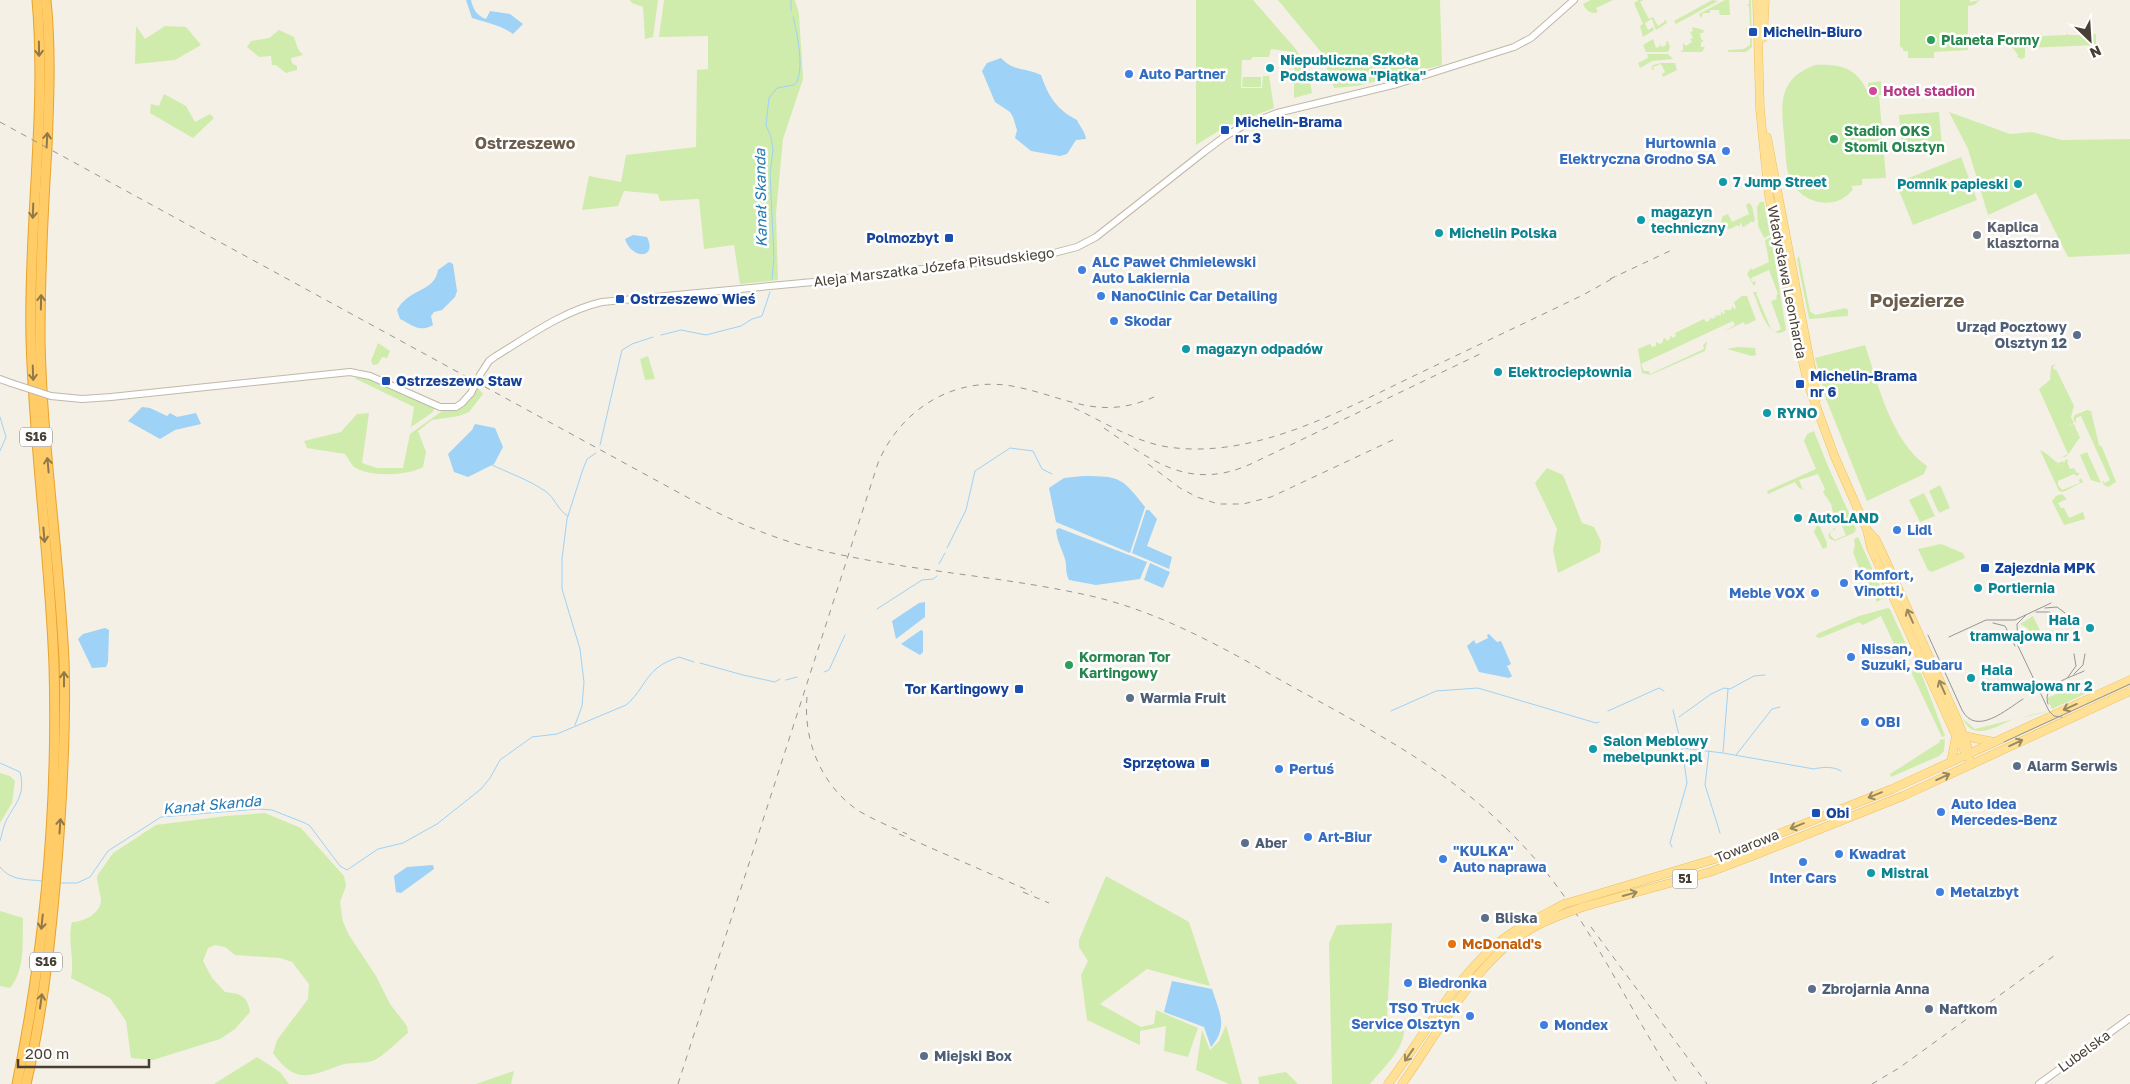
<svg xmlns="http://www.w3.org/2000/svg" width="2130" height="1084" font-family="'Golos Text',sans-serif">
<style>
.green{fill:#cfecac}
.water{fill:#9ed2f6}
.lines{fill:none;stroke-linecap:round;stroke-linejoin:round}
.stream{stroke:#9ed2f6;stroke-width:1}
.minor-casing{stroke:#c1b8a8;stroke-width:8}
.major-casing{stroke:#edc15c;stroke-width:9}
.highway-casing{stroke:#e9a32b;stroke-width:11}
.minor{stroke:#fff;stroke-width:6}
.major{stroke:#ffe095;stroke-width:8}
.highway{stroke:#ffcc67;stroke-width:9}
.tram{stroke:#969696;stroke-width:1}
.rail{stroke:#969696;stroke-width:1;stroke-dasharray:6 6;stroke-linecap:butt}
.minor-bridge-casing{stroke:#c1b8a8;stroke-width:8;stroke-linecap:butt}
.major-bridge-casing{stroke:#edc15c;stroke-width:9;stroke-linecap:butt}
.minor-bridge{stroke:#fff;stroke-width:6}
.major-bridge{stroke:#ffe095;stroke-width:8}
.oneway{stroke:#917849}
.oneway2{stroke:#9a8860}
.transit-dot{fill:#1a4fb4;stroke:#fff;stroke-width:2}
.leisure-dot{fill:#2e9e5b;stroke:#fff;stroke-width:2}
.culture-dot{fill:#0f9aa8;stroke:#fff;stroke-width:2}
.shop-dot{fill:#3f7fe0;stroke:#fff;stroke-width:2}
.hotel-dot{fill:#d1479c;stroke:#fff;stroke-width:2}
.worship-dot{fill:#6b7280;stroke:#fff;stroke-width:2}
.service-dot{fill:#5c6f8a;stroke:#fff;stroke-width:2}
.food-dot{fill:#e8710a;stroke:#fff;stroke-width:2}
.labels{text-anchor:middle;stroke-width:5;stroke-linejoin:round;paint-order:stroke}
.shield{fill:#fff;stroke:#7f7972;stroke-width:1}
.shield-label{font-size:12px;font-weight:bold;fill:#484035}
.transit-label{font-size:14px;font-weight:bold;fill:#164399;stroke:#fff;text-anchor:start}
.leisure-label{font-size:14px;font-weight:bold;fill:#27864d;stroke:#fff;text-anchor:start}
.culture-label{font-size:14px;font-weight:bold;fill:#0d838f;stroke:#fff;text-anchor:start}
.shop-label{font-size:14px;font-weight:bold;fill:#366cbe;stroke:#fff;text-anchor:start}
.hotel-label{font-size:14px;font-weight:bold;fill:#b23c85;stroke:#fff;text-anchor:start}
.worship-label{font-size:14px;font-weight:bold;fill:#5b616d;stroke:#fff;text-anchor:start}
.street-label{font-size:14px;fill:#484035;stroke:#fff}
.service-label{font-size:14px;font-weight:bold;fill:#4e5e75;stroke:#fff;text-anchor:start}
.food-label{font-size:14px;font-weight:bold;fill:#c56008;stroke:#fff;text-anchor:start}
.water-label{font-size:15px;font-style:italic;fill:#2478b3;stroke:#fff}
.quarter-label{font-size:16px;font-weight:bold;fill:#6c5e4b;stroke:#fff}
.district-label{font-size:19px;font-weight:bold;fill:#6c5e4b;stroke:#fff}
</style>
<rect width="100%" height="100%" fill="#f4f0e6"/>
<!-- green -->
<g class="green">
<path d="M 630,0 L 658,0 L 653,37 L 645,39 L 643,7 L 632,3 Z"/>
<path d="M 664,0 L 795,0 L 799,14 L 803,79 L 783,139 L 776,213 L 778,280 L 740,284 L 734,245 L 704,249 L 699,199 L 660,201 L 658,194 L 624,191 L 618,206 L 582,210 L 589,176 L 621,182 L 626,155 L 696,147 L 697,70 L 708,69 L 708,36 L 659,37 Z"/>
<path d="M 1196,0 L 1253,0 L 1294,47 L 1307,65 L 1312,93 L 1294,98 L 1294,52 L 1271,49 L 1269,57 L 1252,57 L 1251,60 L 1242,60 L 1241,88 L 1262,88 L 1263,76 L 1269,76 L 1274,108 L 1225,127 L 1196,145 Z"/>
<path d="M 1278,0 L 1440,0 L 1442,65 L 1357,86 L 1334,88 L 1321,52 Z"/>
<path d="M 1591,0 L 1613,0 L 1596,8 L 1598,12 C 1591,15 1586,10 1583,4 Z"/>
<path d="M 1639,0 L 1643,0 L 1640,2 L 1649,19 L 1653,17 L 1658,26 L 1664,22 L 1665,19 L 1667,23 L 1656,30 L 1652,19 L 1645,23 L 1648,30 L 1653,27 L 1654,30 L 1643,37 L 1640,26 L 1643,24 L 1634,3 Z"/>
<path d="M 1712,0 L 1718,1 L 1676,24 L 1674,21 Z"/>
<path d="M 1725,0 L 1729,0 L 1730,15 L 1720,15 L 1719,10 L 1710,10 L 1710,13 L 1703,13 L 1701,18 L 1699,14 Z"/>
<path d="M 1749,0 L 1751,0 L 1752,47 L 1746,52 L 1728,52 L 1728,50 L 1744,49 L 1750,45 L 1750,33 L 1747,33 L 1746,28 L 1750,27 L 1749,6 L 1746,5 L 1749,4 Z"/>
<path d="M 1900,0 L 1970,0 L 1970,2 L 1980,0 L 1974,5 L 1968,6 L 1968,50 L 1934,52 L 1934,58 L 1908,58 L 1908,51 L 1903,51 L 1903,48 L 1900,47 Z"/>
<path d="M 136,26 L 145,39 L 165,26 L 186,27 L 201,45 L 175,60 L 135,64 Z"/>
<path d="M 1692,27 L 1704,30 L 1703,33 L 1700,33 L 1701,39 L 1704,41 L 1701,42 L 1701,47 L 1705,47 L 1702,52 L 1680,52 L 1683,50 L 1683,43 L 1686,46 L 1692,42 L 1690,39 L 1693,38 L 1690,32 L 1693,31 Z"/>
<path d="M 279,30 L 294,37 L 298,49 L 303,55 L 291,58 L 292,63 L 297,66 L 297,70 L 286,73 L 276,65 L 272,65 L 271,56 L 259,57 L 247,47 L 251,41 L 269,38 Z"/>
<path d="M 2084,31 L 2087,31 L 2087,35 L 2096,34 L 2096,45 L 2025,48 L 2025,57 L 2022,59 L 2017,57 L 2018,55 L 2005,38 L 2040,36 L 2041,33 L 2042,36 L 2066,35 L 2068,33 L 2068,35 L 2084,35 Z"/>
<path d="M 1653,39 L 1656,48 L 1660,46 L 1660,44 L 1662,47 L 1666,45 L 1666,42 L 1668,41 L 1670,47 L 1668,52 L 1646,52 L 1643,45 Z"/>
<path d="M 1647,54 L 1668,54 L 1673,59 L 1652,61 L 1640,68 L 1638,63 L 1648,58 Z"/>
<path d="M 1661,63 L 1675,63 L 1677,70 L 1663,77 L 1662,74 L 1665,72 L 1661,64 L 1653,67 L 1654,70 L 1651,69 L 1653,65 Z"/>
<path d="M 1815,65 C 1842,64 1857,68 1868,93 L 1868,83 L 1881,81 L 1882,95 L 1879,95 L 1886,178 L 1862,179 L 1862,185 L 1851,186 L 1853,189 C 1837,211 1805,205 1792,183 C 1786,173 1786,158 1785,146 C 1782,110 1774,80 1815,65 Z"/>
<path d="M 1243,77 L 1261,77 L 1261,87 L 1242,87 Z"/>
<path d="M 164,94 L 186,106 L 195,122 L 210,114 L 214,118 L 193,138 L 150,113 L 151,104 L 159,106 Z"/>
<path d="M 1939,112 L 1942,147 L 1902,150 L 1899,115 Z"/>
<path d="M 1949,112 L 2010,134 L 2032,132 L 2062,140 L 2130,139 L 2130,254 L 2068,257 L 2036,193 L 1988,215 L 1968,149 Z"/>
<path d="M 1961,157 L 1977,200 L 1913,225 L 1896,183 Z"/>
<path d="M 1760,202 L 1764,202 L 1770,235 L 1764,238 L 1758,226 L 1757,207 Z"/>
<path d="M 1749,203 L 1752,206 L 1755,220 L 1753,223 L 1752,221 L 1747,225 L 1745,223 L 1746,226 L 1743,227 L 1740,222 L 1740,227 L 1738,225 L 1730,229 L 1725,228 L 1721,221 L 1723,216 L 1728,214 L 1732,222 L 1749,214 L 1746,205 Z"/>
<path d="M 1771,237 L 1786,330 C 1768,344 1759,304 1753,292 L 1758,292 L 1756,293 L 1771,329 L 1775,332 L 1781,329 L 1771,301 L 1777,299 L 1776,296 L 1778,294 L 1769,270 L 1751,278 L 1752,282 L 1755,281 L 1756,283 L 1754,286 L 1747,274 L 1751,268 L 1752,270 L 1769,262 L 1765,240 Z"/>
<path d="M 1799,256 L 1810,311 L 1815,315 L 1845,308 L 1848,310 L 1848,316 L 1809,319 L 1797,259 Z"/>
<path d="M 1742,296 L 1747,296 L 1756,320 L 1745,325 L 1744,322 L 1723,332 L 1735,325 L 1733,321 L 1641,364 L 1644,371 L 1649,371 L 1650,374 L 1704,349 L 1703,345 L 1707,341 L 1705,351 L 1650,375 L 1642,373 L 1638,349 L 1650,344 L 1652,347 L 1656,346 L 1656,342 L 1660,344 L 1663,342 L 1663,339 L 1665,338 L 1667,341 L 1670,339 L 1670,335 L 1673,338 L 1676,336 L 1675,333 L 1704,319 L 1706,322 L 1710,320 L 1710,317 L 1712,319 L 1716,317 L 1715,314 L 1717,316 L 1721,315 L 1721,311 L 1723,314 L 1725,313 L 1724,310 L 1731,310 L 1732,306 L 1734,309 L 1736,308 L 1734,302 Z"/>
<path d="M 378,343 L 390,351 L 387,358 L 382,357 L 378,364 L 373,365 L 371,361 Z"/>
<path d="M 1865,345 C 1878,384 1891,441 1927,466 L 1924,474 L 1867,501 L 1826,399 L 1815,358 Z"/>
<path d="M 1737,347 L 1755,348 L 1756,355 L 1752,356 L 1727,349 Z"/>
<path d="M 648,356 L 655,379 L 645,380 L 640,359 Z"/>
<path d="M 2056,364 L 2053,367 L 2054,370 L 2056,369 L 2074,406 L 2071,417 L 2074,423 L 2068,426 L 2074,424 L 2080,438 C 2074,443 2072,452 2065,457 L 2062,457 L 2068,454 L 2039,389 L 2050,380 L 2051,366 Z"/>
<path d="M 354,378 L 366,378 L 434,408 L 433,412 L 411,427 L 414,407 Z"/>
<path d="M 477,387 L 483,394 L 469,412 L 459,416 L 432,420 L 418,431 L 426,452 L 423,467 C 408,476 369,477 354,467 C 351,464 348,458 345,454 L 307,448 L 304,441 L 341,432 L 357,414 L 369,413 L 362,463 L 377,468 L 403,468 L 410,434 L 442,411 L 455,409 Z"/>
<path d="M 2087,410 L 2091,411 L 2099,445 L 2102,447 L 2116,482 L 2108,487 L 2104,485 L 2102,480 L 2105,483 L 2110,480 L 2081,416 L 2076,418 L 2076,423 L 2073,419 L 2075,415 Z"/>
<path d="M 1814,431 L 1827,464 L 1856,529 L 1854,533 L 1835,541 L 1830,539 L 1828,535 L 1834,528 L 1836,529 L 1831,531 L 1830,535 L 1835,540 L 1846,535 L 1838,517 L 1834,517 L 1831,504 L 1823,492 L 1825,489 L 1818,474 L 1799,480 L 1803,490 L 1798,487 L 1795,482 L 1768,494 L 1767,491 L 1816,469 L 1804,441 L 1807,434 Z"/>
<path d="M 2040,450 C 2048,453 2056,463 2066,469 L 2058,463 L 2063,461 L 2064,463 L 2066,459 L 2069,461 L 2067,462 L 2070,469 L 2074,468 L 2077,473 L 2080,473 L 2077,476 L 2074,474 L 2058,481 L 2058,485 L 2062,490 L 2080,483 L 2079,480 L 2081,478 L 2083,482 L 2063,492 L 2059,491 Z"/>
<path d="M 2087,452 L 2101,483 L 2091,480 L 2080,455 Z"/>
<path d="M 1547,468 L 1563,475 L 1582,523 L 1594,527 L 1601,541 L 1600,552 L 1558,573 L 1553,550 L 1557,529 L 1535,483 Z"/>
<path d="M 1940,485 L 1950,508 L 1939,513 L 1929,491 Z"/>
<path d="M 1924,493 L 1935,516 L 1920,522 L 1909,500 Z"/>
<path d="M 2062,494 L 2067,499 L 2058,503 L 2061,508 L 2064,508 L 2069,518 L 2083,512 L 2085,519 L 2064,525 L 2052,501 L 2056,496 Z"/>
<path d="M 1817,525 L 1820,527 L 1827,543 L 1827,547 L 1823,549 L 1814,532 Z"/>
<path d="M 1858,537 L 1885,597 L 1877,602 L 1866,578 L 1863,579 L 1853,552 L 1855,546 L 1854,539 Z"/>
<path d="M 1941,544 L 1963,553 L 1965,558 L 1932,572 L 1928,570 L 1918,549 Z"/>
<path d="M 1888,608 L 1890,609 L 1909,651 L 1907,654 L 1900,657 L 1881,616 L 1863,625 L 1859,622 L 1820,638 L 1816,637 L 1817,634 L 1859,616 Z"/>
<path d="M 2033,616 L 2044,639 L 2038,642 L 2027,628 L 2020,624 Z"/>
<path d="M 1916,668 L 1919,669 L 1922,675 L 1945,736 L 1942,737 L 1912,674 L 1913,670 Z"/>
<path d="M 2075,686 L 2079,687 L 2077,689 L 2078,694 L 2085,691 L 2085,694 L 2052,709 L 2047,698 Z"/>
<path d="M 2047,711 C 2035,716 2023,716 2012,720 C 1996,726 1974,742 1963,719 L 1975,729 Z"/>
<path d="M 1945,739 L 1944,751 L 1939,756 L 1891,777 L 1890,774 L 1940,742 L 1939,740 Z"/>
<path d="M 0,773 L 10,776 L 15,781 L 12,803 L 0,823 Z"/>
<path d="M 265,813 L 301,828 L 344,876 L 346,886 L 340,902 L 343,922 L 349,935 L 376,976 L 390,1004 L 407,1026 L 408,1033 C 399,1040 381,1059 372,1061 C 362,1064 351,1062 341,1065 C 308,1077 295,1084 273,1053 L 277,1040 L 308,999 L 309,984 L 292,962 L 280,958 L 235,955 L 225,947 L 215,945 L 208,948 L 203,961 L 212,978 L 225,992 C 241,994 247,995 250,1012 L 235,1029 L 220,1039 L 153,1060 L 131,1058 L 126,1021 L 110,998 L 71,978 C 75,959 67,940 72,922 C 83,922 100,914 101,901 C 101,896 97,883 97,876 L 113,853 L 156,825 L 226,816 Z"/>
<path d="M 1106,876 L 1189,922 L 1210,986 L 1147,969 L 1100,1004 L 1141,1027 L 1154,1024 L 1156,1010 L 1198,1028 L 1188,1057 L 1164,1051 L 1166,1026 L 1140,1031 L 1140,1045 L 1087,1020 L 1081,975 L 1088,961 L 1079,947 L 1079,940 Z"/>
<path d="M 0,911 L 23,918 C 22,941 26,969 10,988 L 0,986 Z"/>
<path d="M 1392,923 L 1387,1017 L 1404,1029 C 1405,1049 1382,1069 1370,1084 L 1332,1084 L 1329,943 L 1337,925 Z"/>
<path d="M 1226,1025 L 1242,1084 L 1229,1084 L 1196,1070 L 1202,1030 L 1210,1050 L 1219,1041 Z"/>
<path d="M 257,1057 L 280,1072 L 289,1084 L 214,1084 Z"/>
<path d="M 514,1071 L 511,1084 L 476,1084 Z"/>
<path d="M 1286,1072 L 1298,1084 L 1259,1084 L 1258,1077 Z"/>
</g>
<!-- water -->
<g class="water">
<path d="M 466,0 L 471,0 C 473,9 477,16 486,19 L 490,11 L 510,14 L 523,24 L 513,34 C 501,25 487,23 472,18 Z"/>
<path d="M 1001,58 C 1014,72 1024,67 1041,75 C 1048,96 1057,110 1077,120 C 1080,127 1085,131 1086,139 L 1076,140 L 1067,154 L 1060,156 L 1031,151 L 1015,138 L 1017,130 L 1013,117 L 1010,112 L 995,102 L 982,71 L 987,63 Z"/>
<path d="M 633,235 L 647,237 C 658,260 631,259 625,239 Z"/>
<path d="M 449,262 L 453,264 L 457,291 L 455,297 L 442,310 L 434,312 L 431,316 L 433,325 C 420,333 412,325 400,319 L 397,310 C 399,307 401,303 404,301 C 416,289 435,289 438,270 Z"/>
<path d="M 142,407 L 150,408 L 167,416 L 170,413 L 177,417 L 196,413 L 201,424 L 175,430 L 160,439 L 128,421 Z"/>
<path d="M 475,424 L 495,428 L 503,447 L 494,464 L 468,477 L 454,472 L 448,454 L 472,430 Z"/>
<path d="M 1083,476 C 1121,476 1122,478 1145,507 L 1130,553 L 1056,522 L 1049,488 L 1064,478 Z"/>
<path d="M 1146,510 L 1149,510 L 1157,519 L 1147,546 L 1172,557 L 1169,569 L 1132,553 Z"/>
<path d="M 1059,528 L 1147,562 L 1140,579 L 1096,585 L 1069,580 C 1065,572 1067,566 1065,559 C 1062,549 1057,541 1056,530 Z"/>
<path d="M 1150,563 L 1170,572 L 1163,588 L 1144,580 Z"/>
<path d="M 925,602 L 925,617 L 896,639 L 892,621 L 919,603 Z"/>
<path d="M 105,628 L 109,630 L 108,662 L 106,667 L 92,668 L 78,639 L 83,634 Z"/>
<path d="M 921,630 L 923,631 L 923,652 L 920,655 L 901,644 Z"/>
<path d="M 1489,634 L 1497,642 L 1501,641 L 1511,664 L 1507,666 L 1512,676 L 1509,678 L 1479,672 L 1467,646 L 1474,640 L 1476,644 L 1488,638 L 1487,635 Z"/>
<path d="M 433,865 L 434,869 L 401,893 L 396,892 L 394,876 L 407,867 Z"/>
<path d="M 1172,981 L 1212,989 C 1219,1012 1229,1026 1211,1047 L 1204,1027 L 1164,1012 Z"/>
</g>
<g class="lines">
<!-- stream -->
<g class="stream">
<path d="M 791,0 L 791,11"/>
<path d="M 772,279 L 774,258 L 770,173 L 773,150 L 771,137 L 766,125 L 769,98 L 777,88 L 794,85 C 806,76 797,31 793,17"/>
<path d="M 661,335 L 681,330 L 706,335 L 741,326 L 752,319 L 762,316 L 770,292"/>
<path d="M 0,417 L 6,437 L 0,451"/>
<path d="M 600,445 L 622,350 L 632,344 L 653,337"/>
<path d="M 492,465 C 509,473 529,480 545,491 C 555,497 557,510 568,516"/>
<path d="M 947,548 L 966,510 L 975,471 L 1010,448 L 1033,451 L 1042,469 L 1052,474"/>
<path d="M 939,564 L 945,553"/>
<path d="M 877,609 L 922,580 L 933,579 L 937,576"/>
<path d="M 700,663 L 743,675 L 775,682 L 780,679"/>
<path d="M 824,672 L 829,670 L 845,635"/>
<path d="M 786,680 L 797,677"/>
<path d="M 1673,710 L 1682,748 L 1723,753 L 1814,769 C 1822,767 1833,766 1841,771"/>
<path d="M 1391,711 L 1436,691 L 1478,688 L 1596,723 L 1599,722"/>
<path d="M 1608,711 L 1659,688 L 1664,691"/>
<path d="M 1679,717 L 1711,694 L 1724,688 L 1730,689 L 1754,676 L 1765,675"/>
<path d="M 575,725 L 582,706 L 584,682 L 580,649 L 562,589 L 562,559 L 567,519 L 582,472 L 587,459 L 596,453"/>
<path d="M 1709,751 L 1705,785 L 1720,833"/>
<path d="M 1723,752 L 1728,689"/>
<path d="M 1736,755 L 1772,709 L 1780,707"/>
<path d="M 0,763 L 20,772 C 26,796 15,803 6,821 C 3,827 2,835 0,841"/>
<path d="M 1672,847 L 1670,843 L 1687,783 L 1682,748"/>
<path d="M 0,867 C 11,881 26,879 42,881"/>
<path d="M 59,883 L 77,883 L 90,877 L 108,851 L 161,817 L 258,809 L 272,810 L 305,823 L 310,826 L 340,866 L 347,870 L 378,849 L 403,843 L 437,824 L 481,789 L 490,778 L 500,760 L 532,737 L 557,734 L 626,705 C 639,695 644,679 657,668 C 663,663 671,660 679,657 L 694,662"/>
</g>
<!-- minor casing -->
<g class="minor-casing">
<g id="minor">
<path d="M 480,375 L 489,361 L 496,356 C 529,336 563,311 602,302 L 813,282 L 1050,254 L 1077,247 L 1096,237 L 1204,152 L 1224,137 L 1243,126 L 1277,113 L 1397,84 L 1514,47 L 1531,38 L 1574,0"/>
<path d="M 0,379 L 11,383"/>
<path d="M 51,396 L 82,399 L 111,397 L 350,372 L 370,376 L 440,407 L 456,407 L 462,403 L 471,393"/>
<path d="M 2039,1084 L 2130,1018"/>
</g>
</g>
<!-- major casing -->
<g class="major-casing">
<g id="major">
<path d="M 1757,0 L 1760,109 L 1765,159 L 1769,196 L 1797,337 L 1808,384 L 1834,455 L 1867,530 L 1871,548 L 1956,736 L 1972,764"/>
<path d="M 1763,38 L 1765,0"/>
<path d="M 1767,137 L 1817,398"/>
<path d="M 1868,531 L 1876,540 L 1885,559 L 1957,719 L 1967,745 L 1968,754"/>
<path d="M 1964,736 L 1994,742"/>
<path d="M 1951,762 L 1956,736"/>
<path d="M 1578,900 L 1715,859 L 1892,789 L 2130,680"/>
<path d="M 1583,907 L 1710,872 L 1760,853 L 1903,796 L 2130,691"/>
<path d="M 1388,1084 C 1421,1040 1449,988 1490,950 C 1511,930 1538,918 1564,904"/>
<path d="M 1402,1084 C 1436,1036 1472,968 1521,935 C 1536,925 1552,918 1569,912"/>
</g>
</g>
<!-- highway casing -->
<g class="highway-casing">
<g id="highway">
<path d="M 17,1084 C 45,947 58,806 54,666 C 50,556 34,448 31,339 C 28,226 47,113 37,0"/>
<path d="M 26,1084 C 45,1003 53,918 59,835 C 63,777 66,718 64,660 C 59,553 42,446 40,339 C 40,275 43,211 47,147 C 49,98 51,49 46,0"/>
</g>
</g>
<!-- minor -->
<use href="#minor" class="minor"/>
<!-- major -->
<use href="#major" class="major"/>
<!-- highway -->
<use href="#highway" class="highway"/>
<!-- tram -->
<g class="tram">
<path d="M 2045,608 L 2057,607 L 2065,613"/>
<path d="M 2036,612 L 2050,612 L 2058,621"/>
<path d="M 2026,615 L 2017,624 L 2018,646 L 2049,711 L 2054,716 L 2062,717"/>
<path d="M 1993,623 L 2005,626 L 2015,646"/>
<path d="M 1928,635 L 1962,710 C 1976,737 2007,709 2023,699"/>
<path d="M 1949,637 L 1986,620 L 2015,620 L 2051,603"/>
<path d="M 2074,674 L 2083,665 L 2085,654"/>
<path d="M 2068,677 L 2076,666 L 2074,654"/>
<path d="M 2048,704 C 2041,684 2070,678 2084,671"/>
<path d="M 2004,742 L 2130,684"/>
</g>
<!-- rail -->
<g class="rail">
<path d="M 0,122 L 683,495 C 720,515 759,533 800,545 C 891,570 989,574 1082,594 C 1159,610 1225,649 1293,687 C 1391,741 1474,783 1546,872 C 1598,937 1632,1015 1678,1084"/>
<path d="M 1610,279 L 1674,249"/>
<path d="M 1074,408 C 1104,422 1135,442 1168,447 C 1256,460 1346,408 1422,372 C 1476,346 1529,321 1583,295 L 1617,276"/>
<path d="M 1104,428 C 1153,462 1191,492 1253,463 L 1480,354"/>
<path d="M 1148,464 L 1180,488 L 1197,497 L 1218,504 L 1243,504 L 1271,497 L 1397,438"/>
<path d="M 807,697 C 803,740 821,786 859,811 C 874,820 891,827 907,834"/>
<path d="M 899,834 L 1032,892"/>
<path d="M 1023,892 L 1049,903"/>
<path d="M 1591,927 L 1707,1084"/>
<path d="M 678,1084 L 878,463 C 901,408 957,374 1017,387 C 1069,398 1099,421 1154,397"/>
<path d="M 1872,1084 L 1899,1068 L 2058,953"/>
</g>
<!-- minor-bridge casing -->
<g class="minor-bridge-casing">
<g id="minor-bridge">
<path d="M 11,383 L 51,396"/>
<path d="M 471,393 L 480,375"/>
</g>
</g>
<!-- major-bridge casing -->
<g class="major-bridge-casing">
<g id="major-bridge">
<path d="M 1564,904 L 1578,900"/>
<path d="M 1569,912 L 1583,907"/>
</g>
</g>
<!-- minor-bridge -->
<use href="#minor-bridge" class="minor-bridge"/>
<!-- major-bridge -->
<use href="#major-bridge" class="major-bridge"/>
</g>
<!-- one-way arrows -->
<defs><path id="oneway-shaft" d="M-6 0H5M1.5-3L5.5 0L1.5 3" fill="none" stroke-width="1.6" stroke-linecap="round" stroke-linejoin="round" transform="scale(1.25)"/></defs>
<g class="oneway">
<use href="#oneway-shaft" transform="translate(39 49) rotate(89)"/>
<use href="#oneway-shaft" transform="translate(47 140) rotate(-87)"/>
<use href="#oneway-shaft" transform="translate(33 211) rotate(92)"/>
<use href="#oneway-shaft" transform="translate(41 302) rotate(-89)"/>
<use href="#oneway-shaft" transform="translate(33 373) rotate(88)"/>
<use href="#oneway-shaft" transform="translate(48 465) rotate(-95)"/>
<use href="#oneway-shaft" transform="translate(44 535) rotate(85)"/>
<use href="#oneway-shaft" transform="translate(64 679) rotate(-90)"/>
<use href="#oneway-shaft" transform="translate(60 826) rotate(-86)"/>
<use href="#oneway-shaft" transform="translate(42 922) rotate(96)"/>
<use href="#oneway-shaft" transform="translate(41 1001) rotate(-82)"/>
</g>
<g class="oneway2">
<use href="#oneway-shaft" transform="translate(1910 616) rotate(-114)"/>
<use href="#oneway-shaft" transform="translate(1942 687) rotate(-114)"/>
<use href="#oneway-shaft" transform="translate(2070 707) rotate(156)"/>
<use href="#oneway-shaft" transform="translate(2016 743) rotate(-25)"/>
<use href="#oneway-shaft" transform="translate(1943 777) rotate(-25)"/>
<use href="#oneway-shaft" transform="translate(1875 795) rotate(158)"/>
<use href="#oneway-shaft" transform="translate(1797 826) rotate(158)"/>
<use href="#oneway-shaft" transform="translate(1630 894) rotate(-15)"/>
<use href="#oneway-shaft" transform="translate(1409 1055) rotate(125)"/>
</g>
<!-- markers -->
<g class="transit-dot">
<rect x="1748" y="27" width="10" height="10" rx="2.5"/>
<rect x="1220" y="125" width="10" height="10" rx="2.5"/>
<rect x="944" y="233" width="10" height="10" rx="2.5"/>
<rect x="615" y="294" width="10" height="10" rx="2.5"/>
<rect x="381" y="376" width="10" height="10" rx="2.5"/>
<rect x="1795" y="379" width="10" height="10" rx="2.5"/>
<rect x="1980" y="563" width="10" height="10" rx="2.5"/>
<rect x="1014" y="684" width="10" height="10" rx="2.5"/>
<rect x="1200" y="758" width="10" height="10" rx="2.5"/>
<rect x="1811" y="808" width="10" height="10" rx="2.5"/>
</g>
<g class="leisure-dot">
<circle cx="1931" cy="40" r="5"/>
<circle cx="1834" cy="139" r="5"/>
<circle cx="1069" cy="665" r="5"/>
</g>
<g class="culture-dot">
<circle cx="1270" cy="68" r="5"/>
<circle cx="1723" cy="182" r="5"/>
<circle cx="2018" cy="184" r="5"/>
<circle cx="1641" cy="220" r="5"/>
<circle cx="1439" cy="233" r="5"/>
<circle cx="1186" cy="349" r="5"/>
<circle cx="1498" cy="372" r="5"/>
<circle cx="1767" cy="413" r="5"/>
<circle cx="1798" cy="518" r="5"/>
<circle cx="1978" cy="588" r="5"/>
<circle cx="2090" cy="628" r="5"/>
<circle cx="1971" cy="678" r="5"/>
<circle cx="1593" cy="749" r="5"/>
<circle cx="1871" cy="873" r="5"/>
</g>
<g class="shop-dot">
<circle cx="1129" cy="74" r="5"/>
<circle cx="1726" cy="151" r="5"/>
<circle cx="1082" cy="270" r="5"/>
<circle cx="1101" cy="296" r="5"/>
<circle cx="1114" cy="321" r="5"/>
<circle cx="1897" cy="530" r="5"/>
<circle cx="1844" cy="583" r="5"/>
<circle cx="1815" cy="593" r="5"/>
<circle cx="1851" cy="657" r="5"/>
<circle cx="1865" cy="722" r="5"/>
<circle cx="1279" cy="769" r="5"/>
<circle cx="1941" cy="812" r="5"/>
<circle cx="1308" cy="837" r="5"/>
<circle cx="1839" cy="854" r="5"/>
<circle cx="1443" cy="859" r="5"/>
<circle cx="1803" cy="862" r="5"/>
<circle cx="1940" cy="892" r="5"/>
<circle cx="1408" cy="983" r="5"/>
<circle cx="1470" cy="1016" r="5"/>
<circle cx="1544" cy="1025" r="5"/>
</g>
<circle class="hotel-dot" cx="1873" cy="91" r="5"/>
<circle class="worship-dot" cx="1977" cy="235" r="5"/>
<g class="service-dot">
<circle cx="2077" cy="335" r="5"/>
<circle cx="1130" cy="698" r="5"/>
<circle cx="2017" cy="766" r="5"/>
<circle cx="1245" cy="843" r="5"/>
<circle cx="1485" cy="918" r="5"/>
<circle cx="1812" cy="989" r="5"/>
<circle cx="1929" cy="1009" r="5"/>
<circle cx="924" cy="1056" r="5"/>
</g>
<circle class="food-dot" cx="1452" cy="944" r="5"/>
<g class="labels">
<!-- shield labels -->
<g class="shield">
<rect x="20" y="427.5" width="32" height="19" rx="4"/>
<rect x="1672.5" y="869.5" width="25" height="19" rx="4"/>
<rect x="30" y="952.5" width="32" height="19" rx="4"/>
</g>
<g class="shield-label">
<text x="36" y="441">S16</text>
<text x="1685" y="883">51</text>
<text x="46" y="966">S16</text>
</g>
<!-- transit labels -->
<g class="transit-label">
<text x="1763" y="37">Michelin-Biuro</text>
<text x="1235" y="127">Michelin-Brama<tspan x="1235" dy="16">nr 3</tspan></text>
<text x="939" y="243" text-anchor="end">Polmozbyt</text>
<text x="630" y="304">Ostrzeszewo Wieś</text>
<text x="1810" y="381">Michelin-Brama<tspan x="1810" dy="16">nr 6</tspan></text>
<text x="396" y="386">Ostrzeszewo Staw</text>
<text x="1995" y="573">Zajezdnia MPK</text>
<text x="1009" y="694" text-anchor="end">Tor Kartingowy</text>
<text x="1195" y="768" text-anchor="end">Sprzętowa</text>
<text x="1826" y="818">Obi</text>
</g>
<!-- leisure labels -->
<g class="leisure-label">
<text x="1941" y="45">Planeta Formy</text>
<text x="1844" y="136">Stadion OKS<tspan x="1844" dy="16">Stomil Olsztyn</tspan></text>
<text x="1079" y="662">Kormoran Tor<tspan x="1079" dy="16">Kartingowy</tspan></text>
</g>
<!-- culture labels -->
<g class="culture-label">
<text x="1280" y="65">Niepubliczna Szkoła<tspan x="1280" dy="16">Podstawowa "Piątka"</tspan></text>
<text x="1733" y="187">7 Jump Street</text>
<text x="2008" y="189" text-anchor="end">Pomnik papieski</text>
<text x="1651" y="217">magazyn<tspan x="1651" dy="16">techniczny</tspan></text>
<text x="1449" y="238">Michelin Polska</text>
<text x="1196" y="354">magazyn odpadów</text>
<text x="1508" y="377">Elektrociepłownia</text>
<text x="1777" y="418">RYNO</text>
<text x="1808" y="523">AutoLAND</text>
<text x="1988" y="593">Portiernia</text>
<text x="2080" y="625" text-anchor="end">Hala<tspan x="2080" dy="16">tramwajowa nr 1</tspan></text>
<text x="1981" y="675">Hala<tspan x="1981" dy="16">tramwajowa nr 2</tspan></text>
<text x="1603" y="746">Salon Meblowy<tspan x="1603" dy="16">mebelpunkt.pl</tspan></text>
<text x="1881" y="878">Mistral</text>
</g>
<!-- shop labels -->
<g class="shop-label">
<text x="1139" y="79">Auto Partner</text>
<text x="1716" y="148" text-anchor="end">Hurtownia<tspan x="1716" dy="16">Elektryczna Grodno SA</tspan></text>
<text x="1092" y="267">ALC Paweł Chmielewski<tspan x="1092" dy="16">Auto Lakiernia</tspan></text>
<text x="1111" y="301">NanoClinic Car Detailing</text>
<text x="1124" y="326">Skodar</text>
<text x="1907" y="535">Lidl</text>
<text x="1854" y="580">Komfort,<tspan x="1854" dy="16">Vinotti,</tspan></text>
<text x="1805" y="598" text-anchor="end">Meble VOX</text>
<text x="1861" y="654">Nissan,<tspan x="1861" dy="16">Suzuki, Subaru</tspan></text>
<text x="1875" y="727">OBI</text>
<text x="1289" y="774">Pertuś</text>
<text x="1951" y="809">Auto Idea<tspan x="1951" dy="16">Mercedes-Benz</tspan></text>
<text x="1318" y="842">Art-Biur</text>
<text x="1453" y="856">"KULKA"<tspan x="1453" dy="16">Auto naprawa</tspan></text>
<text x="1849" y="859">Kwadrat</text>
<text x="1803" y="883" text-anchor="middle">Inter Cars</text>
<text x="1950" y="897">Metalzbyt</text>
<text x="1418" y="988">Biedronka</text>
<text x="1460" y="1013" text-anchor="end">TSO Truck<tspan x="1460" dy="16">Service Olsztyn</tspan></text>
<text x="1554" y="1030">Mondex</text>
</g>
<!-- hotel labels -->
<g class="hotel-label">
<text x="1883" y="96">Hotel stadion</text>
</g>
<!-- worship labels -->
<g class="worship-label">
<text x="1987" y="232">Kaplica<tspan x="1987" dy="16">klasztorna</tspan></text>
</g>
<!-- street labels -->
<g class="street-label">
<text transform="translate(934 267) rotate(-7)" y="5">Aleja Marszałka Józefa Piłsudskiego</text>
<text transform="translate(1787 282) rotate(79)" y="5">Władysława Leonharda</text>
<text transform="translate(1747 846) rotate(-22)" y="5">Towarowa</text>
<text transform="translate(2084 1051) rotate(-36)" y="5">Lubelska</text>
</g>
<!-- service labels -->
<g class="service-label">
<text x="2067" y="332" text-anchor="end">Urząd Pocztowy<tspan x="2067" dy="16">Olsztyn 12</tspan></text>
<text x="1140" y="703">Warmia Fruit</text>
<text x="2027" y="771">Alarm Serwis</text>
<text x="1255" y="848">Aber</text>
<text x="1495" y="923">Bliska</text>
<text x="1822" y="994">Zbrojarnia Anna</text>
<text x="1939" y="1014">Naftkom</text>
<text x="934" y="1061">Miejski Box</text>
</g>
<!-- food labels -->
<g class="food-label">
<text x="1462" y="949">McDonald's</text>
</g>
<!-- water labels -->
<g class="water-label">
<text transform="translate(761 198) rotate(-91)" y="5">Kanał Skanda</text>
<text transform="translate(212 805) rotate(-5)" y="5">Kanał Skanda</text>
</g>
<!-- quarter labels -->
<g class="quarter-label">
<text x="525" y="149">Ostrzeszewo</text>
</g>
<!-- district labels -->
<g class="district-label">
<text x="1917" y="307">Pojezierze</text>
</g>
</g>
<!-- north arrow -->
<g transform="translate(2090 40) rotate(155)" stroke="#ffffff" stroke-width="4" paint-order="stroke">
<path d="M0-4L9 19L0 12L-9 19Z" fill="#484035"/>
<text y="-8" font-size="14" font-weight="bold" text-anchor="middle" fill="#484035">N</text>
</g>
<!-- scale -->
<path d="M18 1059v8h131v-8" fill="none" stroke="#484035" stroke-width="2.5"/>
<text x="25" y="1059" font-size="15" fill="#484035" stroke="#ffffff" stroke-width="4" paint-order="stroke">200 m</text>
</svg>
